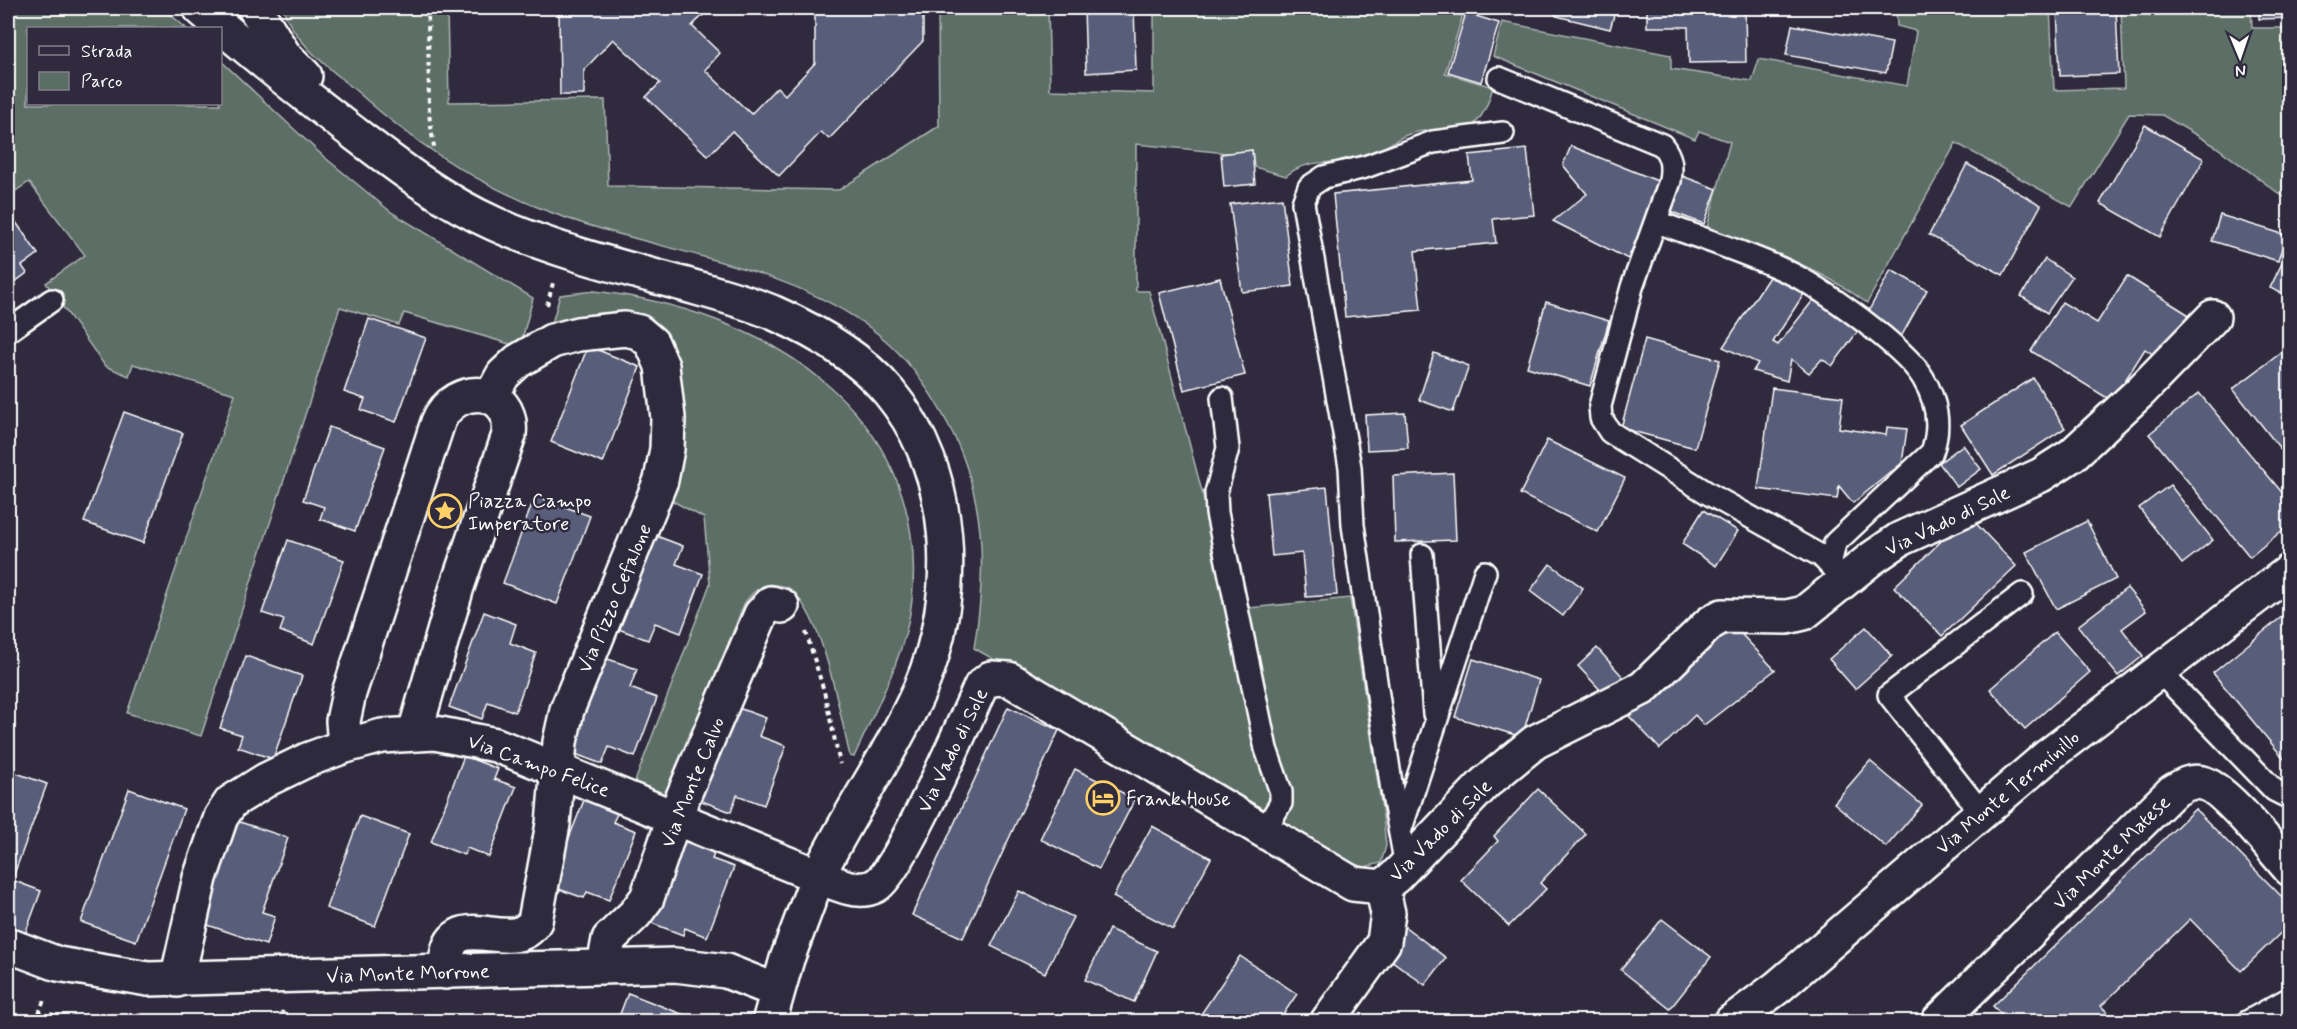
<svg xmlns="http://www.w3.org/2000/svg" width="2297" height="1029" font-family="Mynerve,sans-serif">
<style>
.green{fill:#5b6e66;stroke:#adb6b2;stroke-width:1.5}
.building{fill:#595d79;stroke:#fff;stroke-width:1.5}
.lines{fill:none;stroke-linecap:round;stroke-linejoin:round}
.service-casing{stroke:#fff;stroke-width:26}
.minor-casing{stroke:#fff;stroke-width:38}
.path{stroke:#fff;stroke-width:4;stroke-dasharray:4.5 4.5;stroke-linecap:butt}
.service{stroke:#2f2a3d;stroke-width:21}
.minor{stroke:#2f2a3d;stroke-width:33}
.labels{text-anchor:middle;stroke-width:5;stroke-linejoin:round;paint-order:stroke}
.poi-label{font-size:20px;fill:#fff;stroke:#2f2a3d;text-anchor:start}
.street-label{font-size:20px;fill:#fff;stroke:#2f2a3d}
</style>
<rect width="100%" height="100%" fill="#2f2a3d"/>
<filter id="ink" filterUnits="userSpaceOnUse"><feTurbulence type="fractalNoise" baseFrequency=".0167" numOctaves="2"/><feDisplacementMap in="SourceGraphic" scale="12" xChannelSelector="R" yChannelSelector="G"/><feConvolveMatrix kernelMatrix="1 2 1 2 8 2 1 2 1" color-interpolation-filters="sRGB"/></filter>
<g filter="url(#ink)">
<!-- green -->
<g class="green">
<path d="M 8,8 L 163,8 L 186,28 L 28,28 L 28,104 L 220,104 L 221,61 L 323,156 L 391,212 L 533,298 L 520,347 L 404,313 L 399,325 L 340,307 L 201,736 L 127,713 L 235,394 L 133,364 L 129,376 L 105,366 L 46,283 L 85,255 L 29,182 L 8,196 Z"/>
<path d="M 283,8 L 447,8 L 449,102 L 605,100 L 608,186 L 839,190 L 939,126 L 938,8 L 1048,8 L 1050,90 L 1154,93 L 1154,10 L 1231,8 L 1465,8 L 1445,73 L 1493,87 C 1475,151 1456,120 1409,134 C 1392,140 1378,155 1360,159 C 1334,165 1308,157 1286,176 L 1254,167 L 1252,150 L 1227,153 L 1136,144 L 1136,291 L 1149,291 L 1208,514 L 1229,610 L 1350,598 L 1383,816 L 1386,846 L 1381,863 L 1365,867 L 1347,862 L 974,648 C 987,570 986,495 948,424 C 930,390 909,359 878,334 C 789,262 647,251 542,209 C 474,182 416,144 362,96 C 334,71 294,45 283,8 Z"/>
<path d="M 1896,8 L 2050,8 L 2054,90 L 2124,88 L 2121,8 L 2251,8 L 2252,28 L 2289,28 L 2289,201 L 2215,146 L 2162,115 L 2129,114 L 2072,207 L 1956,143 L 1867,303 C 1818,267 1764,247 1707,227 L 1730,142 L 1699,131 L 1695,139 L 1493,56 L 1502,22 L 1671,55 L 1671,69 L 1752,81 L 1759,59 L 1907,86 L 1916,31 L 1897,26 Z"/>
<path d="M 594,291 C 762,310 931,409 912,600 C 906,654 876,708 854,757 L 850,756 C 839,711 824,616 789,588 C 769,581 755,586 744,604 L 667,797 L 634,784 L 710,584 L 704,518 L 671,500 L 678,472 L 670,348 L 551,327 L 560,295 Z"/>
</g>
<!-- building -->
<g class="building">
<path d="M 559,8 L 710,8 L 692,26 L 720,53 L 705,70 L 751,114 L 777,87 L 785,95 L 815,63 L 815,8 L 923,8 L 923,41 L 829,139 L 821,132 L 779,176 L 732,131 L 708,156 L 646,97 L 660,83 L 613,39 L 584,70 L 584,95 L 560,95 Z"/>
<path d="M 1084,8 L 1134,8 L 1136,70 L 1086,73 Z"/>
<path d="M 1556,8 L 1616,8 L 1610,29 L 1556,16 Z"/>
<path d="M 1647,8 L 1745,9 L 1746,62 L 1689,63 L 1688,27 L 1647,27 Z"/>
<path d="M 1909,8 L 1972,8 L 1972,11 L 1909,12 Z"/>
<path d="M 2057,8 L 2116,8 L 2119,74 L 2060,76 Z"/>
<path d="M 2259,8 L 2290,8 L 2290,18 L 2259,19 Z"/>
<path d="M 1466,13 L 1499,23 L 1481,82 L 1448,72 Z"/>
<path d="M 1792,25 L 1892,43 L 1886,73 L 1786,55 Z"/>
<path d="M 2145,125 L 2204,159 L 2160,237 L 2100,203 Z"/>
<path d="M 1571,146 L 1660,182 L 1628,259 L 1553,221 L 1587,194 L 1563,165 Z"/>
<path d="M 1527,149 L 1534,215 L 1493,219 L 1496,243 L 1415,251 L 1421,310 L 1345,317 L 1333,194 L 1472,180 L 1469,155 Z"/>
<path d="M 1252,150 L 1255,184 L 1224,187 L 1221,154 Z"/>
<path d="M 1967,164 L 2041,205 L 2003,275 L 1929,235 Z"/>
<path d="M 1682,176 L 1717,189 L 1704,224 L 1669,211 Z"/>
<path d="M 1282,198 L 1293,286 L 1242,292 L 1230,204 Z"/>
<path d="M 11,215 L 38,254 L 22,266 L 27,273 L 8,287 L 8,218 Z"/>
<path d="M 2220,215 L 2286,235 L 2278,261 L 2212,241 Z"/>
<path d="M 2288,251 L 2290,251 L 2290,297 L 2270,288 Z"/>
<path d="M 2045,259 L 2072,277 L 2047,313 L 2021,296 Z"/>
<path d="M 1891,270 L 1927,290 L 1901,337 L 1868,312 Z"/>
<path d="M 2127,276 L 2194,318 L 2157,357 L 2145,349 L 2112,401 L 2031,351 L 2062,302 L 2097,323 Z"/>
<path d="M 1769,277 L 1805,292 L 1773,342 L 1778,345 L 1814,299 L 1859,330 L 1832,366 L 1822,359 L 1809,373 L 1791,359 L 1787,381 L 1753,371 L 1758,363 L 1723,347 Z"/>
<path d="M 1220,278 L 1245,375 L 1184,390 L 1159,293 Z"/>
<path d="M 1546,302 L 1609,321 L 1590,386 L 1527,367 Z"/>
<path d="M 369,319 L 426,338 L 396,422 L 361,410 L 365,399 L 344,392 Z"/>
<path d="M 1645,339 L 1720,360 L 1695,448 L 1621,428 Z"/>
<path d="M 588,346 L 640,367 L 603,463 L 551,442 Z"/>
<path d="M 2286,349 L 2290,354 L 2290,461 L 2233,389 Z"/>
<path d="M 1434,353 L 1469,366 L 1453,412 L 1419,400 Z"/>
<path d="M 2033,378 L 2065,428 L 1993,475 L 1961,425 Z"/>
<path d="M 1772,388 L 1843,397 L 1839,428 L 1886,435 L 1887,427 L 1907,429 L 1902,463 L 1853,503 L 1839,486 L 1837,499 L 1758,489 Z"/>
<path d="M 2199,393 L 2290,502 L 2290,524 L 2250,557 L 2149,434 Z"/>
<path d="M 124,412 L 183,433 L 143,543 L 84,522 Z"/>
<path d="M 1405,413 L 1408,448 L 1367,450 L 1365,415 Z"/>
<path d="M 329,427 L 385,447 L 355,531 L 320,519 L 324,507 L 303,500 Z"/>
<path d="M 1547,440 L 1625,478 L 1598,532 L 1520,494 Z"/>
<path d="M 1963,445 L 1981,469 L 1957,487 L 1939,463 Z"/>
<path d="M 1453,473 L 1456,540 L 1395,542 L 1393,476 Z"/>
<path d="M 2170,485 L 2213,540 L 2182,564 L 2139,508 Z"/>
<path d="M 1327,487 L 1337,595 L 1306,597 L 1302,553 L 1272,556 L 1266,493 Z"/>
<path d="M 535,496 L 590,516 L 557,604 L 503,583 Z"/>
<path d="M 1703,510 L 1738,531 L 1716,566 L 1682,544 Z"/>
<path d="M 1968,515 L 2016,566 L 1942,636 L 1894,587 Z"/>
<path d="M 2087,521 L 2116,579 L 2056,609 L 2026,552 Z"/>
<path d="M 651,534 L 683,546 L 676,564 L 703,574 L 681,633 L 655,623 L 648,640 L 616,628 Z"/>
<path d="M 288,540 L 344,560 L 314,644 L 280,631 L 284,620 L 262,613 Z"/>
<path d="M 1550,564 L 1583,588 L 1563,616 L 1530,591 Z"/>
<path d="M 2127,588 L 2146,611 L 2122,629 L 2143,656 L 2118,676 L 2078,626 Z"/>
<path d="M 2290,610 L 2290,766 L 2213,673 Z"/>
<path d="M 484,612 L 516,624 L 510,643 L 536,653 L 515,712 L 488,702 L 482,719 L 449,707 Z"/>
<path d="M 1730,622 L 1775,670 L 1704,725 L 1695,715 L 1660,749 L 1629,716 Z"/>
<path d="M 1866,627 L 1892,656 L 1855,689 L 1829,659 Z"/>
<path d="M 2055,632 L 2090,672 L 2025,729 L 1990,689 Z"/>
<path d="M 1597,648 L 1623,677 L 1604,694 L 1578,666 Z"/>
<path d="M 246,656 L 302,676 L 273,759 L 238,747 L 242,735 L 220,728 Z"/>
<path d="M 605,658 L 637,669 L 630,688 L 657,698 L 635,757 L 609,747 L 602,764 L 570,752 Z"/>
<path d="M 1473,659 L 1539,680 L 1522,737 L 1455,717 Z"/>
<path d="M 733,706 L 766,718 L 759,736 L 786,746 L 764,805 L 737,795 L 731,812 L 699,800 Z"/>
<path d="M 1008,707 L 1059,730 L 963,938 L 912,915 Z"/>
<path d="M 464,756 L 498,769 L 494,779 L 516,787 L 489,857 L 467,848 L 464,855 L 431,842 Z"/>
<path d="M 1870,761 L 1922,805 L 1886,847 L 1834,803 Z"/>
<path d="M 1075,769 L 1135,799 L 1099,869 L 1040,839 Z"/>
<path d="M 8,770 L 47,784 L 12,880 L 41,891 L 24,937 L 8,931 Z"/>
<path d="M 129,789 L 184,809 L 136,941 L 81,922 Z"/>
<path d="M 1538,789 L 1586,834 L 1540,883 L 1546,889 L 1509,926 L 1461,880 L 1498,841 L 1494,836 Z"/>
<path d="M 584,800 L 618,812 L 613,822 L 636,831 L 609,900 L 587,892 L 584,898 L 550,886 Z"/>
<path d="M 2195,809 L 2290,905 L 2290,924 L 2241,971 L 2190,919 L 2101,1006 L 2117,1022 L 2008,1022 L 1993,1006 Z"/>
<path d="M 360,816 L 409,834 L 375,926 L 326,908 Z"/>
<path d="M 237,821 L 288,838 L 262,912 L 275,916 L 266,945 L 202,923 Z"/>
<path d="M 1152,826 L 1211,858 L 1173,929 L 1113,897 Z"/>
<path d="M 682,836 L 716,849 L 712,859 L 734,867 L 707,937 L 685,928 L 683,935 L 649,922 Z"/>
<path d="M 1019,891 L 1073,917 L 1045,973 L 991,946 Z"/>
<path d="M 1662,919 L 1711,957 L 1670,1009 L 1621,970 Z"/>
<path d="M 1404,926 L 1446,958 L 1425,985 L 1383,954 Z"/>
<path d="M 1109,929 L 1157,951 L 1134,1002 L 1085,980 Z"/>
<path d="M 1240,956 L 1297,994 L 1278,1022 L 1205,1022 L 1199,1017 Z"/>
<path d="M 628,993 L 702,1022 L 617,1022 Z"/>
<path d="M 51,1013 L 74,1022 L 48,1022 Z"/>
</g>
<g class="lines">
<!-- service casing -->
<g class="service-casing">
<g id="service">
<path d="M 1499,78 L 1662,145 C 1672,157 1672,167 1670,181 L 1632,287 L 1600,406 L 1601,418 L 1610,432 L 1709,494 L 1821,556 L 1845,581"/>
<path d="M 1657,222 C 1700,238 1745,252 1786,271 C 1819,286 1905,347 1923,378 C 1937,401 1941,427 1932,452 L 1835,543 L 1830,565"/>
<path d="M 8,331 L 52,300"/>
<path d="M 1222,398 L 1228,448 L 1216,493 L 1217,513 L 1266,749 L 1281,792 L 1281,803 L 1264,831"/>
<path d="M 1422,555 L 1434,714"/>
<path d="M 2158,670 L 2274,790 L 2290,798"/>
<path d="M 1981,812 L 1889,695 L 2022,594"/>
<path d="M 1401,829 L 1485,572"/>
<path d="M 1406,866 L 1392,790 L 1353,525 L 1350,467 L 1303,203 L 1309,187 L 1324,177 L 1365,167 L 1433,142 L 1503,133"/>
<path d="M 2247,1022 L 2290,998"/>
</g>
</g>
<!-- minor casing -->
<g class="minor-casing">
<g id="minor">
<path d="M 255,8 L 284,55 L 305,76"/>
<path d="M 345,746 L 343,721 L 349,693 L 438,422 C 454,382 515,385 509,435 L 457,587 L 415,732"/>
<path d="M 8,945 L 58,964 L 148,979 L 675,965 L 726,971 L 777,991"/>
<path d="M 604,966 L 609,939 L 635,914 L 647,898 L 674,818 L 761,614 L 771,603 L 782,606"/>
<path d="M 446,972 C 444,896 512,961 535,921 L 553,824 L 560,742 L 567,710 L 661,480 L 667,449 L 668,418 L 662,366 L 652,343 L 639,332 L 625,329 L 578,334 L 552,341 L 518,361 L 503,375 L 491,397"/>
<path d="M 177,980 L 200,878 L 221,817 L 231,802 L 266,780 L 307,760 L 345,746 L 382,736 L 435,733 L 496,745 L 818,876 C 849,812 891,754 920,689 C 960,595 956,473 889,392 C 860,357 815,331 774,313 C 741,299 706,291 672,281 C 613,265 551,249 495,224 C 441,200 396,165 350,130 C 298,90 248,50 200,8"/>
<path d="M 769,1022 L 787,959 L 818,876 C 835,883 857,895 875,886 C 898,875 966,718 981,686 L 991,678 L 1009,679 L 1353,884 L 1382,887 L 1395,877 L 1485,783 L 1535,742 L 1643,688 L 1710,623 L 1722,616 L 1787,617 L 1804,613 L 1871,559 L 1900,539 L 2041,475 L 2072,455 L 2140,392 L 2213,317"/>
<path d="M 1327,1022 L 1384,942 L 1388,913 L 1382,887"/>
<path d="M 1731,1022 L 1778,987 L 2049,755 L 2290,571"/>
<path d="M 1938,1022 L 2172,792 C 2182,786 2190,780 2202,783 C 2223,786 2273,850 2290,869"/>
</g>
</g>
<!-- path -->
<g class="path">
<path d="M 428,8 L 429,114 L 434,147"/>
<path d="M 547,305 L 553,283"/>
<path d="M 806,632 L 824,691 L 840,764"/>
<path d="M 36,1022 L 45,997"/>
<path d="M 279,1022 L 283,1011"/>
</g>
<!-- service -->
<use href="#service" class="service"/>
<!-- minor -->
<use href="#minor" class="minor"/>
</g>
</g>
<!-- icons -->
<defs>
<g id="sight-ring" transform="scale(1.725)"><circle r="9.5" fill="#2f2a3d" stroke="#ffd166" stroke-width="1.5"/><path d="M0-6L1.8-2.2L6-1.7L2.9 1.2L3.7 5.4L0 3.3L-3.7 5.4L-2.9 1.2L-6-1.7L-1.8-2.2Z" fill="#ffd166"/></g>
<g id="hotel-ring" transform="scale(1.725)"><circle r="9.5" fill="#2f2a3d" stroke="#ffd166" stroke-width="1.5"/><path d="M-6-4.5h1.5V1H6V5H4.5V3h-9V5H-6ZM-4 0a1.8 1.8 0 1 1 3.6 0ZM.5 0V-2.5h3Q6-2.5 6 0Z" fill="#ffd166"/></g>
</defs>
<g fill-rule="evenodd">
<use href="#sight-ring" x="445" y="511"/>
<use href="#hotel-ring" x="1103" y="798"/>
</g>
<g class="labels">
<!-- poi labels -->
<g class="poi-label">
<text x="468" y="507">Piazza Campo<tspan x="468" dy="23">Imperatore</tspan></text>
<text x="1126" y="805">Frank House</text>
</g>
<!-- street labels -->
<g class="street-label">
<text transform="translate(1947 520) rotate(-26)" y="7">Via Vado di Sole</text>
<text transform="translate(614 598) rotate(-67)" y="7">Via Pizzo Cefalone</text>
<text transform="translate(952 750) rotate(-64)" y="7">Via Vado di Sole</text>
<text transform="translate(539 765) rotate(20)" y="7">Via Campo Felice</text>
<text transform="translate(692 782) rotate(-68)" y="7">Via Monte Calvo</text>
<text transform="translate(2007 792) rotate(-40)" y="7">Via Monte Terminillo</text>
<text transform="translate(1440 830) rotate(-45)" y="7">Via Vado di Sole</text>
<text transform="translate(2111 852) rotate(-44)" y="7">Via Monte Matese</text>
<text transform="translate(408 973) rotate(-2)" y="7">Via Monte Morrone</text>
</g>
</g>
<!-- margin -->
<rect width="2297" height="1029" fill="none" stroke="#2f2a3d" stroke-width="30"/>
<rect x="15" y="15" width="2267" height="999" fill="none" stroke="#fff" stroke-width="2" filter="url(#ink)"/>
<!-- legend -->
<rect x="27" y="27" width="195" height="78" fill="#2f2a3d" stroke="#827f8b" stroke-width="1.5"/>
<rect x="39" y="46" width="30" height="9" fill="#2f2a3d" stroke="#827f8b" stroke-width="1.5"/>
<text x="81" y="57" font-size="18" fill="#ffffff">Strada</text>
<rect x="39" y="72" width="30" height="18" fill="#5b6e66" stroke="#827f8b" stroke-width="1.5"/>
<text x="81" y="87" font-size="18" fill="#ffffff">Parco</text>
<!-- north arrow -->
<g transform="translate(2240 57) rotate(178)" stroke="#2f2a3d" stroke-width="4.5" paint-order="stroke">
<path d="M0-4.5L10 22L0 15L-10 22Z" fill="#ffffff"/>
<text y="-9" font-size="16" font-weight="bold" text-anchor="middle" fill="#ffffff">N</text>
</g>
</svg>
